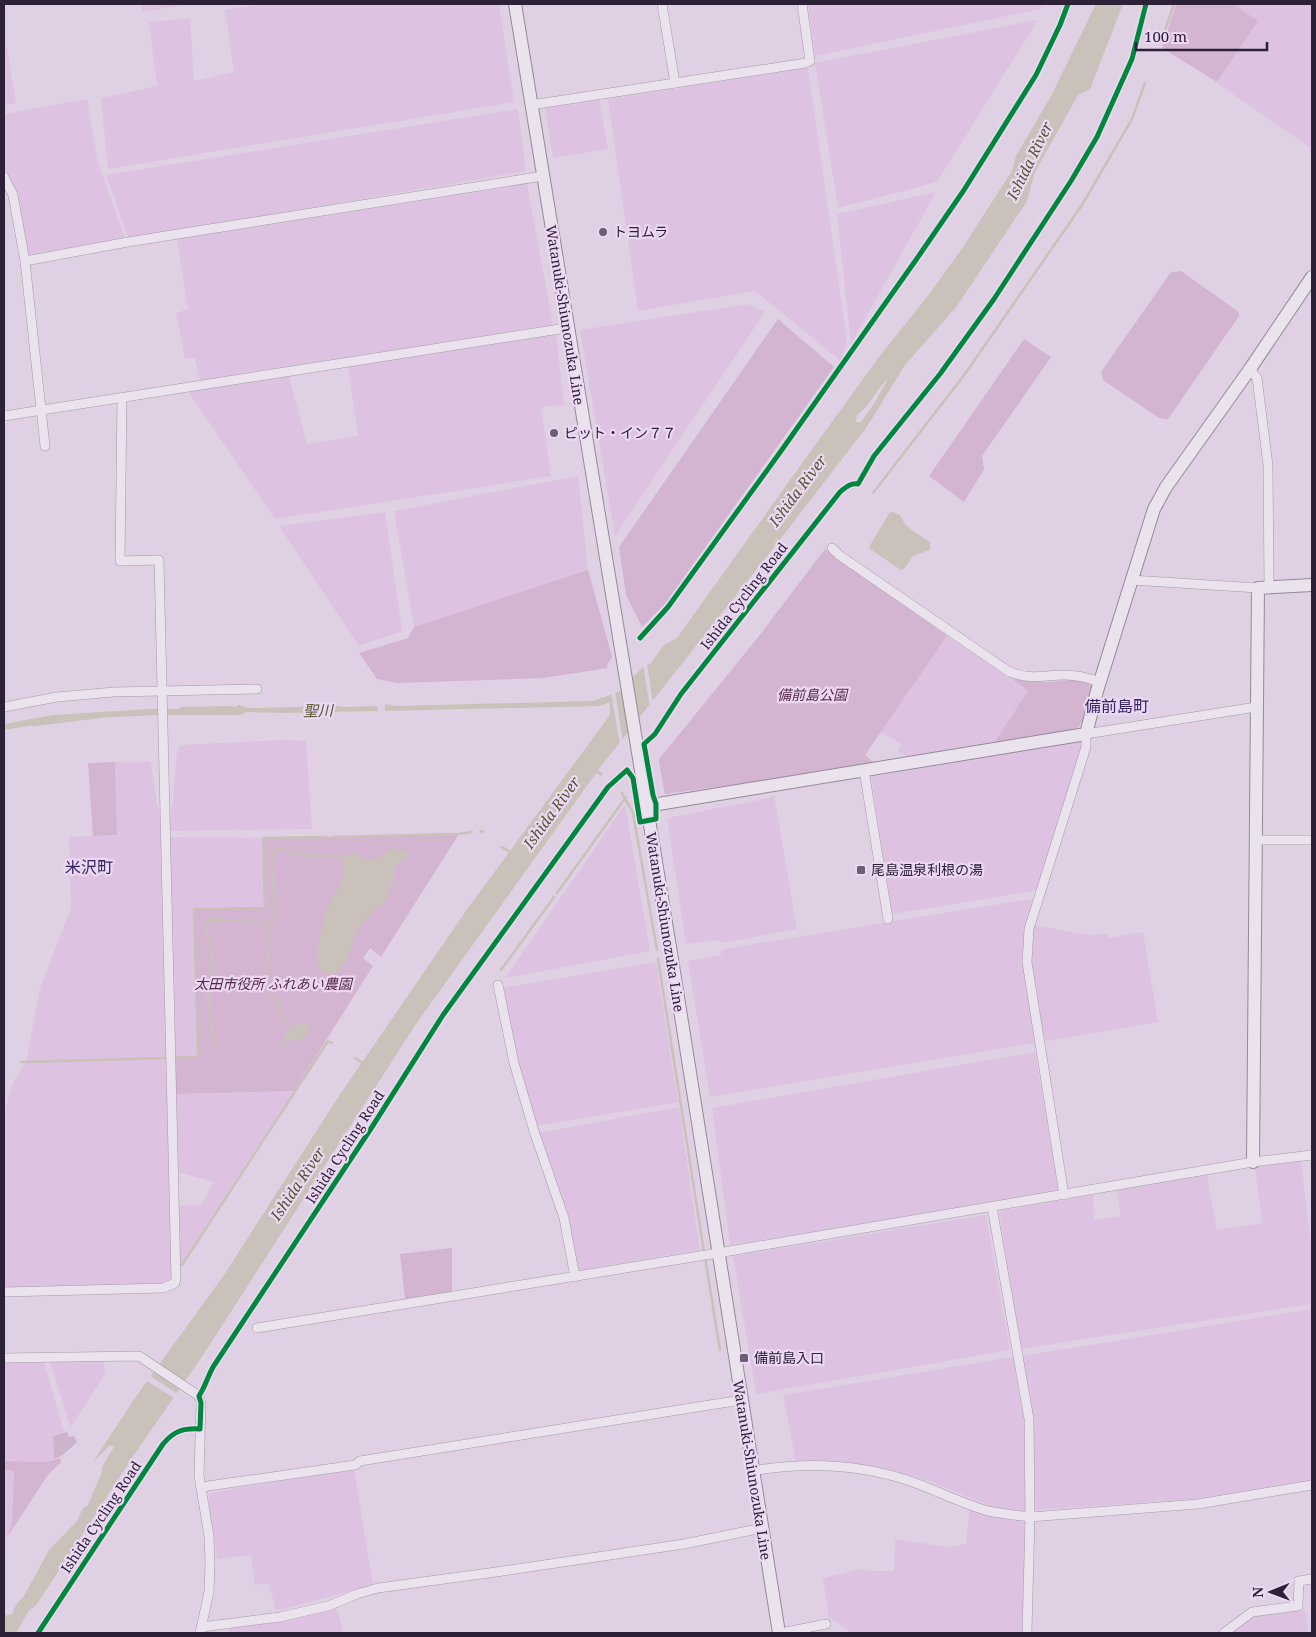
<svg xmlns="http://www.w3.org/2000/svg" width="1316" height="1637" font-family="'Noto Serif','Noto Sans JP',serif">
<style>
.farmland{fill:#ddc3e1}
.green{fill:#d3b4d1}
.cemetery{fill:#cdb3cc}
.water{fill:#c9c1ba;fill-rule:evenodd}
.pier{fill:#dfd1e3}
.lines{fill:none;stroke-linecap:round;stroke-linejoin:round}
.stream{stroke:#c9c1ba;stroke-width:2.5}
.street-casing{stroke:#a499a9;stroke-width:10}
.secondary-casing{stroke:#948999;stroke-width:14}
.street{stroke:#eae2ec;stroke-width:9}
.secondary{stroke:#eae2ec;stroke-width:12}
.cycleway-casing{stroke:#edd8f3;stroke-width:8}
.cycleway{stroke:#00873e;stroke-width:5}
.poi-dot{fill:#6b5f74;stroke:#edd8f3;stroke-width:2}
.labels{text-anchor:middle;stroke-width:4.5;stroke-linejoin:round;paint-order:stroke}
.poi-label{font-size:14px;fill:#2d2138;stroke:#edd8f3;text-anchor:start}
.street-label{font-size:14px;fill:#2d2138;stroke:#edd8f3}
.park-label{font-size:14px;font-style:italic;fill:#532946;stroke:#edd8f3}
.water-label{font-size:15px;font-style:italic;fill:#565632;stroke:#edd8f3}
.quarter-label{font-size:16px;fill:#342461;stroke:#edd8f3}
</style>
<rect width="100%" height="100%" fill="#dfd1e3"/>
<!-- farmland -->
<g class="farmland">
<path d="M 141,4 L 189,4 L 142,12 Z"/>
<path d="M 262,4 L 499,4 L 514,102 L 108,169 L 101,98 L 157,86 L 149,22 L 190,18 L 194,81 L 234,72 L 225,10 Z"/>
<path d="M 808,4 L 1042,4 L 1040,9 L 815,56 Z"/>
<path d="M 1233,4 L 1312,4 L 1312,149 L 1217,83 L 1258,21 Z"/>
<path d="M 1038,20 L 937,182 L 838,208 L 815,63 Z"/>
<path d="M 4,30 L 16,103 L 4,105 Z"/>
<path d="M 808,68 L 847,341 L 841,361 L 755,291 L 638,311 L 608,99 Z"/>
<path d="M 87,99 L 98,163 L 125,238 L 26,255 L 18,196 L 4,167 L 4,114 Z"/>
<path d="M 599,99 L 608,149 L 553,158 L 545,108 Z"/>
<path d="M 518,109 L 526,171 L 129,239 L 106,175 Z"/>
<path d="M 527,184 L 553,325 L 200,380 L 195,358 L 185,358 L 176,313 L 188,309 L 177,239 Z"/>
<path d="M 936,192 L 851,344 L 837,214 Z"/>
<path d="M 748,304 L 765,312 L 615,536 L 580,330 Z"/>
<path d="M 556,335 L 564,405 L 541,407 L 551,476 L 275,519 L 187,390 L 289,376 L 307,444 L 358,436 L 348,366 Z"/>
<path d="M 578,476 L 588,570 L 414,627 L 394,511 Z"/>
<path d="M 385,512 L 402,631 L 359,646 L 279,526 Z"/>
<path d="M 947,636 L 1028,691 L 994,743 L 909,758 L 898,751 L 901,744 L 881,732 Z"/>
<path d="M 283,740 L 306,741 L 312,829 L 168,831 L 167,812 L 171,809 L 173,800 L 177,750 L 180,745 Z"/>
<path d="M 1081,741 L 1083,745 L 1039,886 L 1034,891 L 892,914 L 871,777 Z"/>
<path d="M 115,762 L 151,762 L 157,804 L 161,812 L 172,1276 L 165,1285 L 4,1288 L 4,1114 L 13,1083 L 22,1067 L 27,1060 L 39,991 L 71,908 L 69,837 L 117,835 Z"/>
<path d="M 774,795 L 797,929 L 722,943 L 717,940 L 686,944 L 667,818 L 769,798 Z"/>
<path d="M 625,804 L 650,951 L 505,978 L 610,826 Z"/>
<path d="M 170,837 L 263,838 L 265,908 L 194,910 L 198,1057 L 173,1057 Z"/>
<path d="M 1030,899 L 1034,903 L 1026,931 L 1037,1039 L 1034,1043 L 710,1097 L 688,961 L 720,955 L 724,949 Z"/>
<path d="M 1035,925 L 1087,935 L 1108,934 L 1108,938 L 1143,932 L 1158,1022 L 1047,1041 L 1042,1038 L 1030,965 L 1031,938 Z"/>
<path d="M 656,962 L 678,1102 L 537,1126 L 517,1061 L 502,988 Z"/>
<path d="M 1035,1052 L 1059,1193 L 730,1245 L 712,1108 Z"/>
<path d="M 294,1091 L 179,1267 L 177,1206 L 201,1205 L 214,1182 L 177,1172 L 174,1094 Z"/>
<path d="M 679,1107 L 700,1250 L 579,1270 L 538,1133 Z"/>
<path d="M 1301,1161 L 1312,1253 L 1312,1304 L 1020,1349 L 999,1211 L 1093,1195 L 1094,1220 L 1121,1216 L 1116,1190 L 1207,1175 L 1217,1230 L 1262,1223 L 1255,1167 Z"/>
<path d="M 986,1215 L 1010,1350 L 756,1394 L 733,1256 Z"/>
<path d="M 1312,1309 L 1312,1480 L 1194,1499 L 1035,1510 L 1033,1417 L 1022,1356 Z"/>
<path d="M 1013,1357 L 1025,1424 L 1025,1512 L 992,1507 L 929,1481 L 890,1469 L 796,1462 L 783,1395 Z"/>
<path d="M 50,1361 L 104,1362 L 105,1374 L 72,1425 L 70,1426 Z"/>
<path d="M 4,1362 L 44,1362 L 64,1432 L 53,1436 L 54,1459 L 47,1462 L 4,1461 Z"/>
<path d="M 4,1469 L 14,1470 L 12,1526 L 8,1536 L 4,1539 Z"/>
<path d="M 354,1469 L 373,1585 L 276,1611 L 269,1583 L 255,1585 L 251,1555 L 217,1559 L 208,1493 Z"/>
<path d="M 970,1507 L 1026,1519 L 1025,1633 L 852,1633 L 829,1617 L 823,1578 L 861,1569 L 874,1571 L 894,1571 L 895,1539 L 947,1547 L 966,1544 Z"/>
<path d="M 337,1609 L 343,1633 L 229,1633 L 229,1626 Z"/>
<path d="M 1305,1610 L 1309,1633 L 1234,1633 L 1234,1631 L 1255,1615 Z"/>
</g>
<!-- green -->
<g class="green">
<path d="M 1176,4 L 1233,4 L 1258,21 L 1217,82 L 1162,48 Z"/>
<path d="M 1181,271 L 1236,310 L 1239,313 L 1239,316 L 1168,419 L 1159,418 L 1103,380 L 1101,372 L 1171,272 Z"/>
<path d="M 778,319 L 834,367 L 664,605 L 642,627 L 626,595 L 619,547 Z"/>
<path d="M 1024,339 L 1051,357 L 982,456 L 984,469 L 964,502 L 929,476 Z"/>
<path d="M 825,549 L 947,636 L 865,755 L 874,763 L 777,779 L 665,794 L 659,762 L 660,758 L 759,636 Z"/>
<path d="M 588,570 L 612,657 L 607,665 L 608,668 L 543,678 L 397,683 L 377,679 L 359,653 L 408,638 L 414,627 Z"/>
<path d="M 1009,677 C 1022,680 1035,682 1048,682 C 1067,681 1072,677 1091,684 C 1095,696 1084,720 1076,730 L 994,743 L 1028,691 Z"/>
<path d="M 115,762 L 117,835 L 93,836 L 88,763 Z"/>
<path d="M 459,834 L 381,957 L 370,948 L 363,958 L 373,966 L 294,1091 L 174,1094 L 173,1057 L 198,1056 L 194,909 L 265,908 L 263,838 Z"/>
<path d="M 452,1248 L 452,1292 L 405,1299 L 400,1254 Z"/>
<path d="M 60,1458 L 61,1462 L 47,1476 L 8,1536 L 12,1525 L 14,1471 L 4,1469 L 4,1461 L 47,1462 Z"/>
</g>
<!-- cemetery -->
<path class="cemetery" d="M 67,1432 L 69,1437 L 74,1436 L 77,1442 L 63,1455 L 54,1459 L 53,1436 Z"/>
<!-- water -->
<g class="water">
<path d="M 1096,4 L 1123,4 L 1090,89 L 1078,95 L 1035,172 L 1027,201 L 957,306 L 905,365 L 866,428 L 778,542 L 598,770 L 603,774 L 601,776 L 596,773 L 416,1024 L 203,1355 L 134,1455 L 37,1604 L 28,1612 L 16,1633 L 4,1633 L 4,1616 L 12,1614 L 16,1605 L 24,1596 L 49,1550 L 77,1521 L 83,1508 L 88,1505 L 102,1472 L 102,1467 L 114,1447 L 110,1445 L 93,1462 L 135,1398 L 224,1275 L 339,1096 L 468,908 L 610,715 L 610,702 L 600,706 L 385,711 L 385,704 L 397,706 L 593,701 L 619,692 L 643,667 L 651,663 L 664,645 L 677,638 L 808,455 L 879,357 L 931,292 L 963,247 L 1012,171 L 1016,156 L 1051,96 ZM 888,379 L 874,404 L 861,422 L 856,422 L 857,415 C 870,406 876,389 888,379 Z"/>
<path d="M 890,512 C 905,513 900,521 908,527 C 915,533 923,537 930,542 L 930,550 L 913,556 L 904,569 L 901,570 L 870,549 L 869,547 Z"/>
<path d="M 239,705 L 249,708 L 336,706 L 347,707 L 377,706 L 378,711 L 285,713 L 246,712 L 241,715 L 165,715 L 165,709 L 179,709 L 181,707 L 231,706 L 235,707 Z"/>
<path d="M 150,709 L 160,709 L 160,715 L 69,719 L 4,730 L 4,724 L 53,715 Z"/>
<path d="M 393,848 L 407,852 L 410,854 L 394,867 L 394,880 L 386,901 L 372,912 L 356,932 L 352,943 L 350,954 L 339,971 L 334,974 L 324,974 C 310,962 323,918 330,903 C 333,896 338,890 341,883 C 345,874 342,865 345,856 L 354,853 L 366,859 L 377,859 Z"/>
<path d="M 308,1023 L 309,1032 C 295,1046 304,1039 287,1040 L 284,1048 L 279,1048 L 291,1026 Z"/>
</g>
<!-- pier -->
<g class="pier">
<path d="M 647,662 L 653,704 L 650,708 L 643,664 Z"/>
<path d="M 615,691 L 623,742 L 620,746 L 611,692 Z"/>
<path d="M 149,1375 L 179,1395 L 176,1399 L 145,1380 Z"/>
</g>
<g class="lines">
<!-- stream -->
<g class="stream">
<path d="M 1161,42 L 1174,4"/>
<path d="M 873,493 L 965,374 L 1082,205 L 1132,119 L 1145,83"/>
<path d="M 33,725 L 99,717"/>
<path d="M 622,793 L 633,813 L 657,950"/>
<path d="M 481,831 L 483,832"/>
<path d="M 333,837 L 459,834 L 472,832"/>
<path d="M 502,847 L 512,853"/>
<path d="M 557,893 L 626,797"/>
<path d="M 268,924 L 266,933 L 269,948 L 266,966 L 269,997 L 278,1001 C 280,1011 283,1020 291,1027"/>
<path d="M 658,959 L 704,1252"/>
<path d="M 501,970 L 554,897"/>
<path d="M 217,1047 L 214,1042 L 208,998 L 211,983 L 212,943 L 206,934 L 207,923 C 208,922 209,921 210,920 C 213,919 263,922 268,924 C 273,921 274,917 275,912 L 272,861 L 274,851 C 286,845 293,854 305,855 C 322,857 326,852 344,859"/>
<path d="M 173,1057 L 198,1057 L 194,909 L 265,908 L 263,838 L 326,837"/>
<path d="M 355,1058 L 364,1064"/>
<path d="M 21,1062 L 166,1058"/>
<path d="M 705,1257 L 720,1350"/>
<path d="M 182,1265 L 328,1041 L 332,1043"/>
</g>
<!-- street casing -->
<g class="street-casing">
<g id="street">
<path d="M 662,4 L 675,83"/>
<path d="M 531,105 L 806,63 L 810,61 L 802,4"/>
<path d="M 4,177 L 13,195 L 25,261 L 45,446"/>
<path d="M 25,261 L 128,242 L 543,176"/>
<path d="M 1250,369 L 1257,378 L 1268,465 L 1269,588"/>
<path d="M 4,416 L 566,328"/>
<path d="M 832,548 L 839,555 L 1008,671 C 1031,681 1042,675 1065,675 C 1077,675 1089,678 1100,682"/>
<path d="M 1131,580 L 1258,588"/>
<path d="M 4,707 L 57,697 L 114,692 L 257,689"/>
<path d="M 864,770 L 888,919"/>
<path d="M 1256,840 L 1312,840"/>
<path d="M 498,985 L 514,1063 L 534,1131 L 564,1218 L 575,1277"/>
<path d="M 1064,1195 L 1027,962 L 1029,929 L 1086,747 L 1086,734 L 1256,707"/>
<path d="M 992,1207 L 1029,1419 L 1030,1517 L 1027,1633"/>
<path d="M 4,1292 L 163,1288 L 175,1283 L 176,1279 L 159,560 L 120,561 L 122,398"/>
<path d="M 257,1328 L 718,1253 L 1253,1162 L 1312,1155"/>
<path d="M 4,1358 L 139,1356 L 199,1396 L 201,1403 L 199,1476 L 209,1536 L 210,1562 L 209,1592 L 200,1633"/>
<path d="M 752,1471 C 803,1462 857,1464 907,1480 C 934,1489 960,1503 988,1511 C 1002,1514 1016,1515 1030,1517 L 1198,1504 L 1312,1485"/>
<path d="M 201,1488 L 208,1486 L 355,1465 L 360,1461 L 741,1400"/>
<path d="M 202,1627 L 280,1617 L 328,1606 L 357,1594 L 378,1588 L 496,1572 L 684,1544 L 762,1528"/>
<path d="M 781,1633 L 826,1624"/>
<path d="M 1224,1633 L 1252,1612 L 1298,1606 L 1299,1581 L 1312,1579"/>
</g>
</g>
<!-- secondary casing -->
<g class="secondary-casing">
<g id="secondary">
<path d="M 515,4 C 565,321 618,637 671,953 C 708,1180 742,1407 779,1633"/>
<path d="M 646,806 L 1086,734 L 1097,691 L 1154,509 L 1166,487 L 1250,369 L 1312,277"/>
<path d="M 1253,1162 L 1258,588 L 1312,585"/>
</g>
</g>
<!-- street -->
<use href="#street" class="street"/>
<!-- secondary -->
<use href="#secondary" class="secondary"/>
<!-- cycleway casing -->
<g class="cycleway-casing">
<g id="cycleway">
<path d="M 640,638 L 668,607 L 781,451 L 918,257 L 964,190 L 1036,75 L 1060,25 L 1068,4"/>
<path d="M 38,1633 L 163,1444 C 174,1431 183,1428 200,1429 L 201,1403 L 199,1396 C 206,1385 207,1378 213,1367 L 372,1127 L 443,1015 L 608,787 L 627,770 L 633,778 L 640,822 L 656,819 L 656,804 L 653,795 L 644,744 L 655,734 L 681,694 L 840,492 C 846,487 850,483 858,484 L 874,456 L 940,374 L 994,299 L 1071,181 L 1097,137 L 1132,59 L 1146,4"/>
</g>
</g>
<!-- cycleway -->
<use href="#cycleway" class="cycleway"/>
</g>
<!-- markers -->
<g class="poi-dot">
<circle cx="603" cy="232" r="5"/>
<circle cx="554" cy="433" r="5"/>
<rect x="856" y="865" width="10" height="10" rx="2.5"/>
<rect x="739" y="1353" width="10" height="10" rx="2.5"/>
</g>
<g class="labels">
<!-- poi labels -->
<g class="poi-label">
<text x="613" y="237">トヨムラ</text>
<text x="564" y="438">ピット・イン７７</text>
<text x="871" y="875">尾島温泉利根の湯</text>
<text x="754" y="1363">備前島入口</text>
</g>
<!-- street labels -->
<g class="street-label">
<text transform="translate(565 315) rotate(81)" y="5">Watanuki-Shiunozuka Line</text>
<text transform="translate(744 596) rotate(-52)" y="5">Ishida Cycling Road</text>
<text transform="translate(665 922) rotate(81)" y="5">Watanuki-Shiunozuka Line</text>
<text transform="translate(345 1147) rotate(-57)" y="5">Ishida Cycling Road</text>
<text transform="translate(752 1470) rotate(81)" y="5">Watanuki-Shiunozuka Line</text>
<text transform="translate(101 1517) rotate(-56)" y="5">Ishida Cycling Road</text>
</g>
<!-- park labels -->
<g class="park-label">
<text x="812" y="700">備前島公園</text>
<text x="273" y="989">太田市役所 ふれあい農園</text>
</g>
<!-- water labels -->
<g class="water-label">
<text transform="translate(1030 161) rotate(-64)" y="5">Ishida River</text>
<text transform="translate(798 491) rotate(-53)" y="5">Ishida River</text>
<text transform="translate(318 711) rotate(-1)" y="5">聖川</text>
<text transform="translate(552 813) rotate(-54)" y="5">Ishida River</text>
<text transform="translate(298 1184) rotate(-56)" y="5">Ishida River</text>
</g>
<!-- quarter labels -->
<g class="quarter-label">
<text x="1117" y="712">備前島町</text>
<text x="89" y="873">米沢町</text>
</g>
</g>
<!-- border -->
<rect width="1316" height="1637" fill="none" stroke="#2d2138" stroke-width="10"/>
<!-- north arrow -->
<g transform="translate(1271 1592) rotate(269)" stroke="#edd8f3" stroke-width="4" paint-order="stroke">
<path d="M0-4L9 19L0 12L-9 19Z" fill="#2d2138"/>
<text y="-8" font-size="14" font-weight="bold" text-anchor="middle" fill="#2d2138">N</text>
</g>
<!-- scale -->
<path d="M1136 42v8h131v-8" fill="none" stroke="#2d2138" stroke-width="2.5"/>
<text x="1144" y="42" font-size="15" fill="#2d2138" stroke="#edd8f3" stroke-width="4" paint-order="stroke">100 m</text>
</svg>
